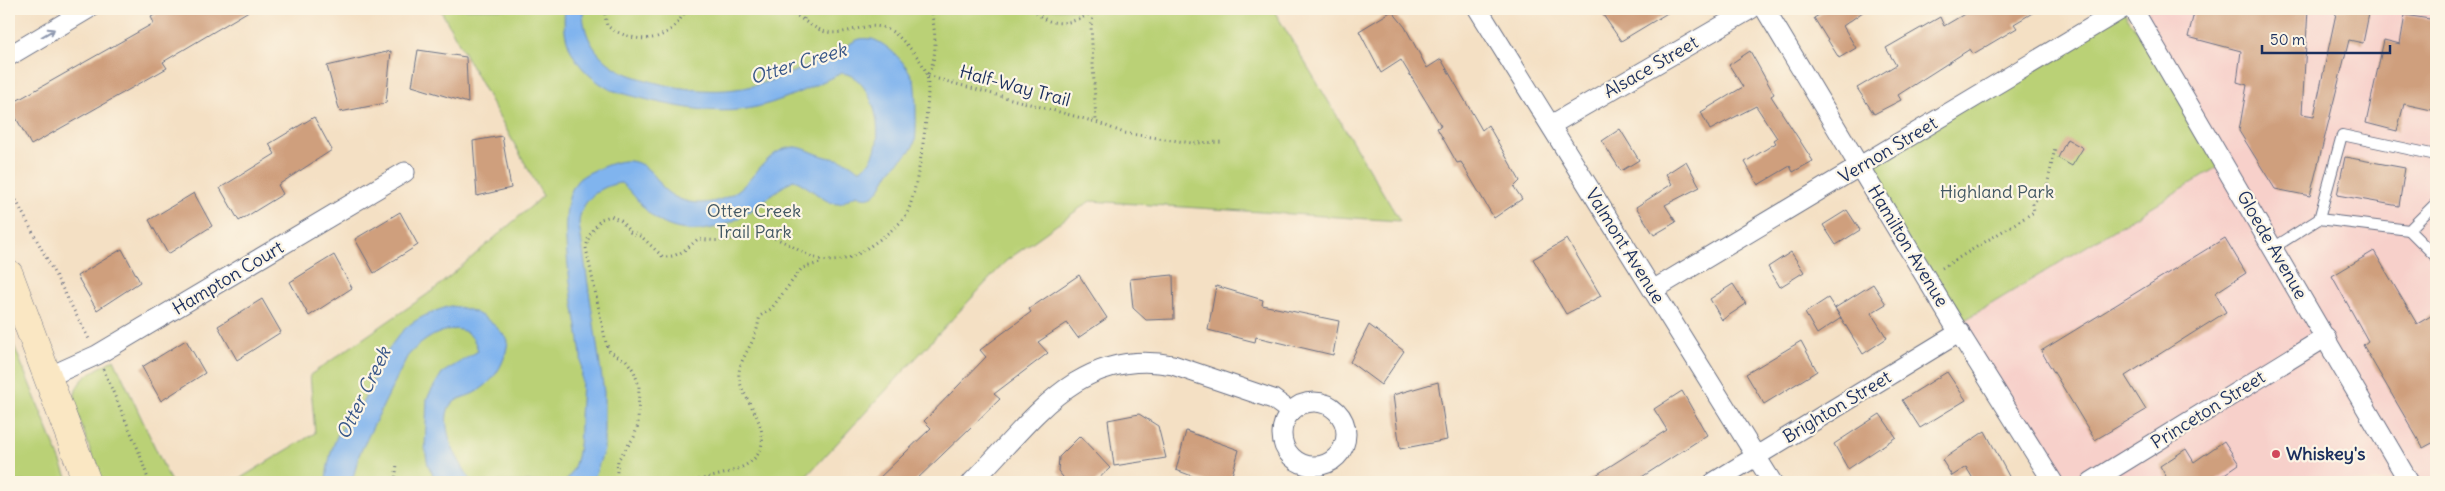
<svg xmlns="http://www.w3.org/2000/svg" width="2445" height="491" font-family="Delius,sans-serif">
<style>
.built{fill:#f7d0ca}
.green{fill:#bad176;stroke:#6a806a}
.water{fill:#80b4ee;stroke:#4e72a6}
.building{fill:#cf9f7d}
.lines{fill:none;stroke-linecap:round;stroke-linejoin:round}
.lane-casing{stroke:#676d82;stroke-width:12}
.street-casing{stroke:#676d82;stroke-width:21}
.secondary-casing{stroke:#676d82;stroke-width:29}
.path{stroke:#676d82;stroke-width:3;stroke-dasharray:1 4;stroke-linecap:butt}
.lane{stroke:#fff;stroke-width:10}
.street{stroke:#fff;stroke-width:19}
.secondary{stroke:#fae7c3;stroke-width:28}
.oneway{stroke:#8d97ae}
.poi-dot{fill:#d1495b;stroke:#fcf5e5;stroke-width:2}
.labels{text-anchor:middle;stroke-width:4.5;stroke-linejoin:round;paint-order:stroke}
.street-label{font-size:18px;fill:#1b2f5e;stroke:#fcf5e5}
.park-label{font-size:18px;fill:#435864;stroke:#fcf5e5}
.poi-label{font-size:18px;font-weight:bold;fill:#1b2f5e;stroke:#fcf5e5;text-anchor:start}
.water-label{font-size:19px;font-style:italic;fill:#395789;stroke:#fcf5e5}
</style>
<rect width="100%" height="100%" fill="#fcf5e5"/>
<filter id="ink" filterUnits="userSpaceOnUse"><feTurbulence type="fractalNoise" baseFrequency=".02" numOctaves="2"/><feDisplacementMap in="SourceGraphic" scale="10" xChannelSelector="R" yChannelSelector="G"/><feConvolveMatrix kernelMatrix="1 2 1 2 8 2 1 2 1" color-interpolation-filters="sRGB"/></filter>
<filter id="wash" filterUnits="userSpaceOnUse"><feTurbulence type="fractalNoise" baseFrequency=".0096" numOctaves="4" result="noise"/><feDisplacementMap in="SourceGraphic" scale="20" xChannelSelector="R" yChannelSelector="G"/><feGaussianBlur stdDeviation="1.12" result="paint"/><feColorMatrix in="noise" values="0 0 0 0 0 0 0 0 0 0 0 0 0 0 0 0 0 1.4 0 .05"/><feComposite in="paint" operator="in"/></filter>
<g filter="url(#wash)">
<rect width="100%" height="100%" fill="#f4e0c4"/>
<!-- built -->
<path class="built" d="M 2133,9 L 2436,9 L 2436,482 L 2053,482 L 1955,326 L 2224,163 Z"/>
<!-- green -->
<g class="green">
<path d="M 440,9 L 1273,9 L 1400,221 L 1090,201 L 1006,261 L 801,482 L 234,482 L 315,433 L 310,375 L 435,289 L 543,196 Z"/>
<path d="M 2122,9 L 2224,163 L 1955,326 L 1860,167 Z"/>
<path d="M 9,333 L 69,482 L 9,482 Z"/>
<path d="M 114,359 L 171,482 L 101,482 L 75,406 C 71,378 94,372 114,359 Z"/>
</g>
<!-- water -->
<g class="water">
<path d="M 565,9 L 583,9 C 582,41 603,66 633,76 C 672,89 716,96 756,85 C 783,78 809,65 834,54 C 843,50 851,41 860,39 C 864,38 868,39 872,39 C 888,44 908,65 914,81 C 916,88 917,133 915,141 C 912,154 898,160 891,170 C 882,182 877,205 857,195 C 851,197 847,200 842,203 C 828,209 808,183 793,180 C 774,191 758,207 739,218 C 714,232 680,236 656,219 C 642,209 635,194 621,183 C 600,185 579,202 579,224 L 604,392 L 604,449 L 593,482 L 565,482 C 580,465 580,439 580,418 C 581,398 583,377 581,357 C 578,318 550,209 578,180 C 586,173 595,170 605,166 C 628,157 641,159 657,179 C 660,183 663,188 666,191 C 689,210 722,205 742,187 C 759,172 770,148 795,147 C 803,147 813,153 820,155 C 837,161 842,156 858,170 C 894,156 876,76 842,73 C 812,86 779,104 746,109 C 705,116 650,101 611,90 C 579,73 560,45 565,9 Z"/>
<path d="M 451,306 C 476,309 492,320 508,340 C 506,362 494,383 474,393 C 466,397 456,398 450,406 C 444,415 447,431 450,441 C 454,455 465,469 471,482 L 437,482 L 428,465 L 425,449 L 427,398 L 442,373 L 478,351 C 468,310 424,336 407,357 L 359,455 L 352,482 L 326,482 C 327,466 331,449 338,434 C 343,426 352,419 358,410 C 375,383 384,343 412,323 C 424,315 437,310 451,306 Z"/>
</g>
<g id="blocks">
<!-- building -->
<g class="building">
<path d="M 165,9 L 252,9 L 163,62 L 167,68 L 31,145 L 9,105 L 154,23 L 151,17 Z"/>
<path d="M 1599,9 L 1674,9 L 1621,41 Z"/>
<path d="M 1829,9 L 1867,9 L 1843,26 L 1856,48 L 1839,58 L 1814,18 Z"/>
<path d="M 1973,9 L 2039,9 L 2014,24 L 2017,28 L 1973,54 L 1970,49 L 1898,95 L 1901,100 L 1874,114 L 1857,88 L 1896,65 L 1886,48 L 1940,17 L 1944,26 Z"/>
<path d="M 2195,9 L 2308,9 L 2302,114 L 2314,116 L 2337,9 L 2370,9 L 2363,43 L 2349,40 L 2310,196 L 2275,189 L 2239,131 L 2247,85 L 2237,82 L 2241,51 L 2188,37 Z"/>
<path d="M 1392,11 L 1405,27 L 1427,68 L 1441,59 L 1482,130 L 1488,125 L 1520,181 L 1514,187 L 1522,199 L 1494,218 L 1461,162 L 1457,163 L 1437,128 L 1441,126 L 1401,60 L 1381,73 L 1359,31 Z"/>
<path d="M 2405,15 L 2436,20 L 2436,111 L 2404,104 L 2397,131 L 2366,123 L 2384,40 L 2400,44 Z"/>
<path d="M 418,50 L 466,57 L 468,103 L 412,86 Z"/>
<path d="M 391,51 L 386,103 L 340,112 L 327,66 Z"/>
<path d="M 1750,51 L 1774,94 L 1771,96 L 1813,161 L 1793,172 L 1790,166 L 1758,185 L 1745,162 L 1776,143 L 1774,140 L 1777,138 L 1756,106 L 1710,130 L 1701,112 L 1743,87 L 1729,65 Z"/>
<path d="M 314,117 L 332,150 L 278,185 L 283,194 L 239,221 L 220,188 L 275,154 L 269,144 Z"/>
<path d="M 1620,129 L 1639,160 L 1621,171 L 1602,141 Z"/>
<path d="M 502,136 L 511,188 L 477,196 L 473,141 Z"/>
<path d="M 2067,139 L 2083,148 L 2072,166 L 2058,158 Z"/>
<path d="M 2345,157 L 2405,168 L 2399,206 L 2337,195 Z"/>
<path d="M 1686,161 L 1700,187 L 1665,205 L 1676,222 L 1654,235 L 1636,207 L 1672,184 L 1666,174 Z"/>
<path d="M 194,193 L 212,226 L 168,254 L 149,220 Z"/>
<path d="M 1847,210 L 1860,230 L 1836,245 L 1823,225 Z"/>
<path d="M 400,212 L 418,245 L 374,273 L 355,239 Z"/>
<path d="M 2225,238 L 2246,273 L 2215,293 L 2226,312 L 2125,376 L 2146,410 L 2095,440 L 2041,351 Z"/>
<path d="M 1567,239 L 1601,296 L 1566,314 L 1533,259 Z"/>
<path d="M 122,249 L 140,282 L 97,310 L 77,276 Z"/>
<path d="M 2374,251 L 2417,324 L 2436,313 L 2436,441 L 2423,448 L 2363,345 L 2368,341 L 2332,276 Z"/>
<path d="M 1791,252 L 1804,272 L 1780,287 L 1768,267 Z"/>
<path d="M 334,255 L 352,288 L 309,316 L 290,282 Z"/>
<path d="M 1079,275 L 1107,318 L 1078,338 L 1067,323 L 1038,342 L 1048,353 L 994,394 L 1000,399 L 914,482 L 875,482 L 931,428 L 924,421 L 986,357 L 980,350 L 1031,312 L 1029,309 Z"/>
<path d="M 1173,275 L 1174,319 L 1146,320 L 1133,308 L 1130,279 Z"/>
<path d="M 1733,284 L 1746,304 L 1722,320 L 1710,299 Z"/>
<path d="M 1873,284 L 1886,304 L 1871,313 L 1887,338 L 1863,354 L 1835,308 Z"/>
<path d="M 1216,286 L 1263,300 L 1262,305 L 1339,321 L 1333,355 L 1256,337 L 1255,342 L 1208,330 Z"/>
<path d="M 1828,298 L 1841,318 L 1817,334 L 1805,313 Z"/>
<path d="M 262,299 L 281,332 L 237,360 L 218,326 Z"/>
<path d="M 1369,325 L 1404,351 L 1381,385 L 1350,362 Z"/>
<path d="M 186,340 L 205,373 L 161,401 L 142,367 Z"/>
<path d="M 1801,341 L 1817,371 L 1764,404 L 1746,374 Z"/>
<path d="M 1947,372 L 1966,400 L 1920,428 L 1902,400 Z"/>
<path d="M 1438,382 L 1447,440 L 1400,449 L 1393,395 Z"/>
<path d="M 1682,391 L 1707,435 L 1634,482 L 1585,482 L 1667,430 L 1654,409 Z"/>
<path d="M 1139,414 L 1158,426 L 1166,458 L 1114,466 L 1108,420 Z"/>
<path d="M 1880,414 L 1896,437 L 1848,469 L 1834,444 Z"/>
<path d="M 1186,431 L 1239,450 L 1230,482 L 1208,482 L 1176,470 Z"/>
<path d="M 1985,431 L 2012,482 L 1975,482 L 1966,467 L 1952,476 L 1942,460 Z"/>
<path d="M 1080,436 L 1110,468 L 1095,482 L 1067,482 L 1058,471 L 1059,457 Z"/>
<path d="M 2224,441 L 2239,464 L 2213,482 L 2169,482 L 2160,466 L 2186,449 L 2194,462 Z"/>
</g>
</g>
</g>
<g filter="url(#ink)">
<use href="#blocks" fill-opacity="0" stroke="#676d82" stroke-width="1"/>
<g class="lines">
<!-- lane casing -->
<g class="lane-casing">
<g id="lane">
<path d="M 2319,219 L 2342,135 L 2436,155"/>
<path d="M 2409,230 L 2436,257"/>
<path d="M 2273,248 L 2319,219 L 2409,230 L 2436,203"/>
</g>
</g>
<!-- street casing -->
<g class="street-casing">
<g id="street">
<path d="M 1478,9 L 1772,482"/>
<path d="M 1765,9 L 1955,326 L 2053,482"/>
<path d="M 2133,9 L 2409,482"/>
<path d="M 9,56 L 88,9"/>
<path d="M 1551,125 L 1751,9"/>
<path d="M 1653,290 L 2122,9"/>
<path d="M 48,377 L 97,355 L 405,172"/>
<circle cx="1314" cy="434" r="32"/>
<path d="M 972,482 C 1031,423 1077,346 1173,365 L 1273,399 L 1291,412"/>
<path d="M 1714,482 L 1960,332"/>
<path d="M 2091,482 L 2326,337"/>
</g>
</g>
<!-- secondary casing -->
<g class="secondary-casing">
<path id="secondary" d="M 9,274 L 87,482"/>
</g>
<!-- path -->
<g class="path">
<path d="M 604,9 L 607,26 C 637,46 670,44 686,9"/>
<path d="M 931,9 C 935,31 939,56 927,76 L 1096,122 L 1124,133 L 1192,143 L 1224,142"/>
<path d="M 1033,9 C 1050,30 1074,24 1094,11"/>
<path d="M 1095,9 L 1091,25 L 1096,122"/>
<path d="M 804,19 L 808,9"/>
<path d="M 9,187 L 90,341"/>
<path d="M 1942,268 L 2034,212 L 2033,204 L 2047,186 L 2055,148"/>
<path d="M 103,369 L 138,449 L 149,482"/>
<path d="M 395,482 L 397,464"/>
<path d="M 616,482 L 618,460 L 634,437 L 638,425 L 639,386 L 634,371 L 626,360 L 610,352 L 606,343 L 586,248 L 589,236 L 601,219 L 611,216 L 621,221 L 630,232 L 642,237 L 663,257 C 679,257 686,249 698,239 C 707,240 716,241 725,240 C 738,239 748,233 762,235 C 798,240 811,273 854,256 C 866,250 897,228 905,217 C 917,200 932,96 927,76 C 924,62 910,48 901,39 C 875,12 854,37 826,32 C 818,31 795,15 788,9"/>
<path d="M 689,482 C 726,473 781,468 756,415 C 751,404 740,389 739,377 C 738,361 751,348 755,334 C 758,329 758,322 760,316 L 771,309 L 802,268 L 823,262"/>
</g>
<!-- lane -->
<use href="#lane" class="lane"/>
<!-- street -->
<use href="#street" class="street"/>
<!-- secondary -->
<use href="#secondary" class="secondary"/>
</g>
<!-- one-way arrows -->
<defs><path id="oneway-shaft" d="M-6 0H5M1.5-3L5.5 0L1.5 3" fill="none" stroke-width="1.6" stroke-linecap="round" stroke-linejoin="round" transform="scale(1.25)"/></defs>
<use class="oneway" href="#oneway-shaft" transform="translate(48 33) rotate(-31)"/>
</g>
<!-- markers -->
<circle class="poi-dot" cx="2276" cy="454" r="5"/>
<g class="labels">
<!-- street labels -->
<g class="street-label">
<text transform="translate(1651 67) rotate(-30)" y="6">Alsace Street</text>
<text transform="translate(1015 86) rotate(15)" y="6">Half-Way Trail</text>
<text transform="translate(1888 150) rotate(-31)" y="6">Vernon Street</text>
<text transform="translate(2272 245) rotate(60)" y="6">Gloede Avenue</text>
<text transform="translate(1625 246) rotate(58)" y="6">Valmont Avenue</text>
<text transform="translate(1908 246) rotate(59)" y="6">Hamilton Avenue</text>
<text transform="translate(228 278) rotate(-31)" y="6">Hampton Court</text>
<text transform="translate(1837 407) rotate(-31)" y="6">Brighton Street</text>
<text transform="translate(2208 410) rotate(-32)" y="6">Princeton Street</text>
</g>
<!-- park labels -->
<g class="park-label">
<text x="1997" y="198">Highland Park</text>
<text x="754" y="217">Otter Creek<tspan x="754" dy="21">Trail Park</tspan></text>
</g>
<!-- poi labels -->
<g class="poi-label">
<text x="2286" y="460">Whiskey's</text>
</g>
<!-- water labels -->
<g class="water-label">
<text transform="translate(798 63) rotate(-17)" y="7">Otter Creek</text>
<text transform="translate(363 393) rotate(-64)" y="7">Otter Creek</text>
</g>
</g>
<!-- margin -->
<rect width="2445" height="491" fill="none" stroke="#fcf5e5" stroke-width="30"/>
<!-- scale -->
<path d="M2262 45v8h128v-8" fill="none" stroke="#1b2f5e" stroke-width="2.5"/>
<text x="2270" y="45" font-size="15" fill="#1b2f5e" stroke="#fcf5e5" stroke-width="4" paint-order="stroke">50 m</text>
</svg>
